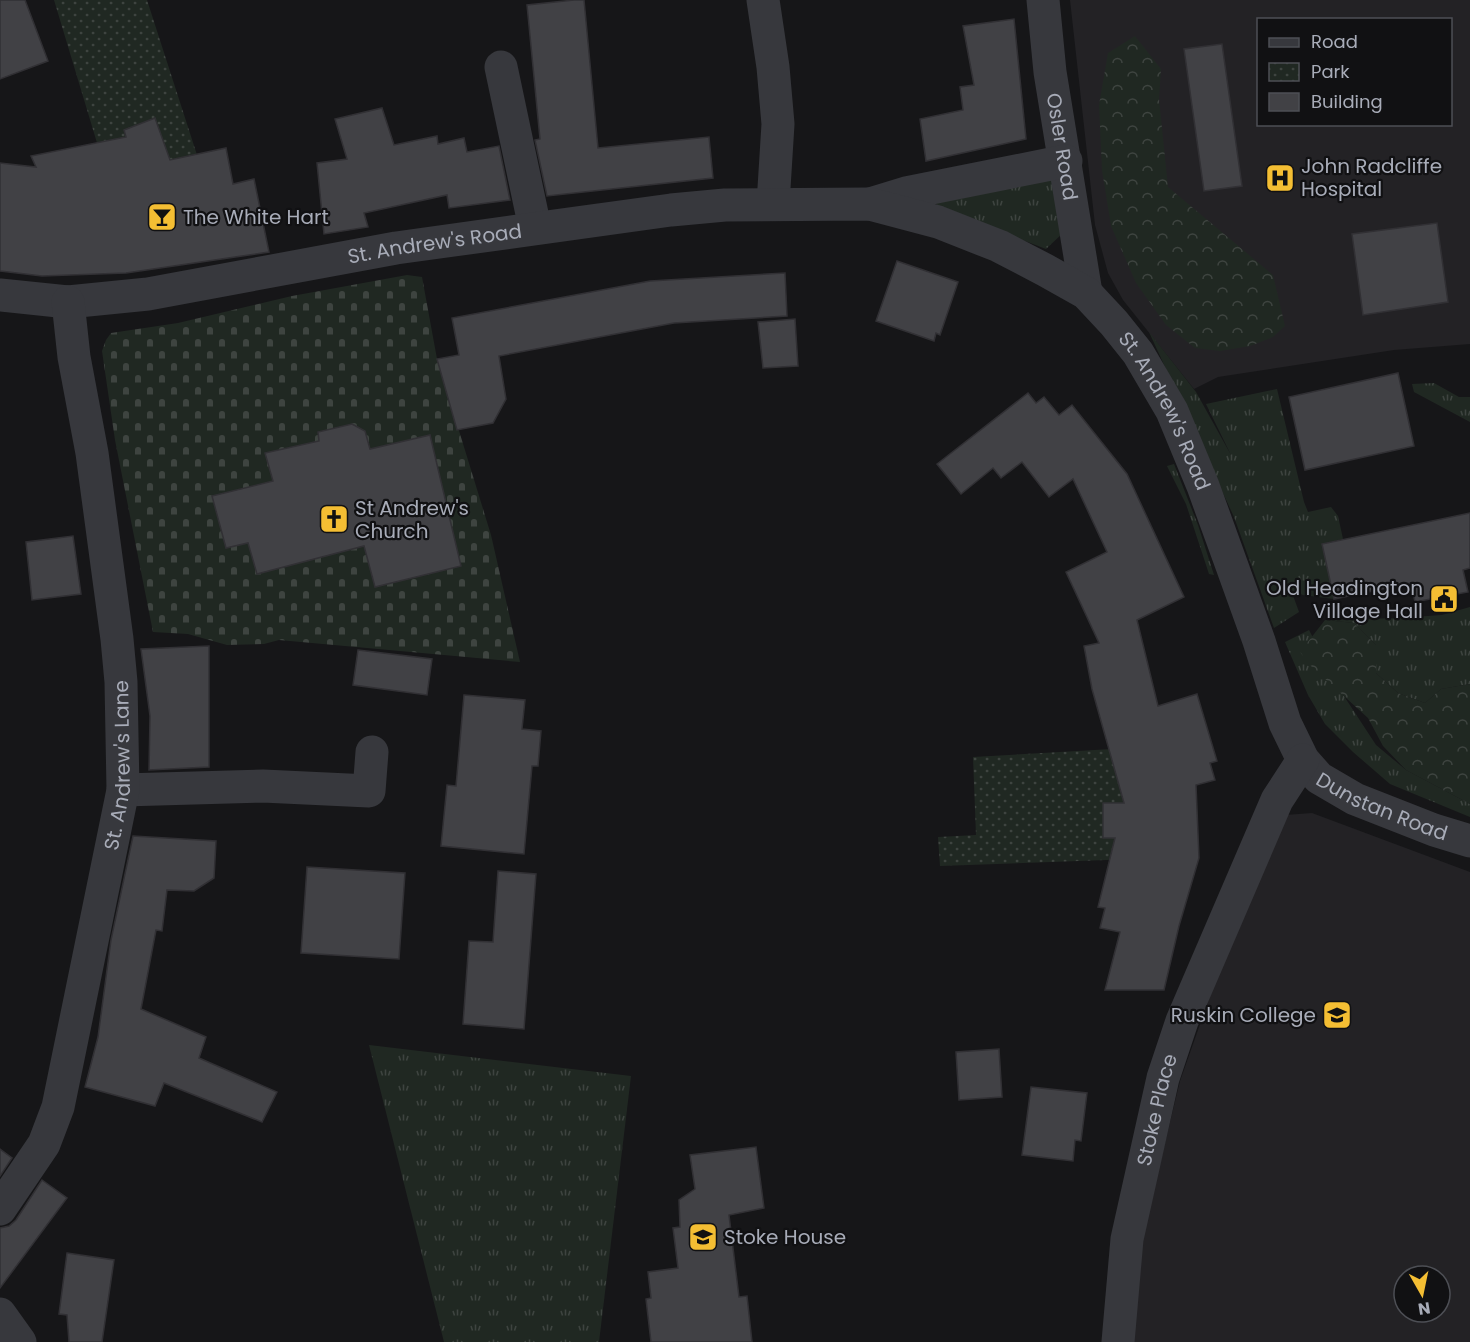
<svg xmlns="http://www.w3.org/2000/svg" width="1470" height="1342" font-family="Poppins,sans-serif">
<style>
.built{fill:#232225;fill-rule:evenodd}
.grass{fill:url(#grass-tufts)}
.forest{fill:url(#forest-crowns)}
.cemetery{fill:url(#cemetery-stones)}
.park{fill:url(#park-dots)}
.building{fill:#414145;stroke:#313034;stroke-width:1.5}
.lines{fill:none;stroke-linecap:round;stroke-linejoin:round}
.street{stroke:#37383d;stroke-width:33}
.labels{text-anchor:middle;stroke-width:4.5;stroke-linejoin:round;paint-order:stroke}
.street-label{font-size:20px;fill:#a8acb8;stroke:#111113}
.poi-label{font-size:20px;fill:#a8acb8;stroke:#111113;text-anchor:start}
</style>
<defs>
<pattern id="grass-tufts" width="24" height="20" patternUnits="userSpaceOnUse" patternTransform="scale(1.5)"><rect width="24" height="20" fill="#202822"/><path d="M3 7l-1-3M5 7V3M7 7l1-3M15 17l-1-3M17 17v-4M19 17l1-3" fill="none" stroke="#3e4440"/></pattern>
<pattern id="forest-crowns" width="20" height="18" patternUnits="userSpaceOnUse" patternTransform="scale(1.5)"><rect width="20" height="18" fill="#202822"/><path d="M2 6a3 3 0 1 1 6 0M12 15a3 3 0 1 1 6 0" fill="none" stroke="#3e4440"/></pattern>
<pattern id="cemetery-stones" width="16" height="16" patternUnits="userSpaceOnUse" patternTransform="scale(1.5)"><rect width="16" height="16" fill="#202822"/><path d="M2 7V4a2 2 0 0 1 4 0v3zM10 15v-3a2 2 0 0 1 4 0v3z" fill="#3e4440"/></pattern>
<pattern id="park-dots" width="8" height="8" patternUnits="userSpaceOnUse" patternTransform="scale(1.5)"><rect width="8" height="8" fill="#202822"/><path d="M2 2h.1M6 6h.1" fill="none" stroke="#3e4440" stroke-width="1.8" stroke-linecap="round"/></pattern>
</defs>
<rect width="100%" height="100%" fill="#161618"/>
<!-- built -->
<g class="built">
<path d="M 1070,0 L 1470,0 L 1470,344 L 1394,350 L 1218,377 L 1194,389 L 1123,300 L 1108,273 L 1095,225 ZM 1258,20 L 1450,20 L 1450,124 L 1258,124 Z"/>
<path d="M 1312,813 L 1470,872 L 1470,1342 L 1132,1342 L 1140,1246 L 1180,1081 L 1227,948 L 1285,815 ZM 1404,1276 L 1440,1276 L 1440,1312 L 1404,1312 Z"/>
</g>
<!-- grass -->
<g class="grass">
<path d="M 1054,177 L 1065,231 L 1046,249 L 940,208 L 936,204 L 936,201 Z"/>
<path d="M 1149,332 L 1196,392 L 1231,455 L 1206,404 L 1277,389 L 1304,502 L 1308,512 L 1331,507 L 1338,516 L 1343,539 L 1322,544 L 1334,599 L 1303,595 L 1291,590 L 1299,612 L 1274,628 L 1234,517 Z"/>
<path d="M 1434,383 L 1459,397 L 1470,397 L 1470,422 L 1414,392 L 1412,384 Z"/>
<path d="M 1174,464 L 1198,525 L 1214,575 L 1209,574 L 1186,504 L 1167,466 Z"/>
<path d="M 1470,607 L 1470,684 L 1441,689 L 1425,703 L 1398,693 L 1376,673 L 1376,645 L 1354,623 L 1325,620 L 1400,618 L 1442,615 Z"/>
<path d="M 1309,630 L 1340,690 L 1376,745 L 1406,770 L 1470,804 L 1470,817 L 1390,784 L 1353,752 L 1325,724 L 1308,695 L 1285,642 Z"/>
<path d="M 369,1045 L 631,1076 L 599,1342 L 444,1342 Z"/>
</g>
<!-- forest -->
<g class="forest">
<path d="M 1135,36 L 1161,69 L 1159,99 L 1168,187 L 1273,275 L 1285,326 L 1273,337 L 1250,346 L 1220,351 L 1195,348 L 1166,325 L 1136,283 L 1111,226 L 1102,170 L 1099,105 L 1108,53 Z"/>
<path d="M 1325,620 L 1354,623 L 1376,645 L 1376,673 L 1398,693 L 1425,703 L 1441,689 L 1470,684 L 1470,804 L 1406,770 L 1383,746 L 1368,718 L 1311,666 L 1300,652 Z"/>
</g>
<!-- cemetery -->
<path class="cemetery" d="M 407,275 L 422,277 L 437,359 L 491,535 L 520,662 L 279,640 L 264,644 L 227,645 L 188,634 L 153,632 L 115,440 L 102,351 L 106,340 L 111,333 L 178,323 L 292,296 Z"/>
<!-- park -->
<g class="park">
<path d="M 54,0 L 147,0 L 197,155 L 170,160 L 175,183 L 113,196 Z"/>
<path d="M 1130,748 L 1163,802 L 1103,804 L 1103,838 L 1134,838 L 1134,859 L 940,866 L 938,837 L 976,835 L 973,757 Z"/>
</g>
<!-- building -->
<g class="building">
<path d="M 0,0 L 25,0 L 48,61 L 0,79 Z"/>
<path d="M 574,0 L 584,0 L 598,148 L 709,137 L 713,178 L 547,196 L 535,140 L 540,139 L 527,5 Z"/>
<path d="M 1014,19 L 1026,139 L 926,161 L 920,119 L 963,110 L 960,87 L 974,85 L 963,26 Z"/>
<path d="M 1222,44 L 1242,186 L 1204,191 L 1184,49 Z"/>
<path d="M 382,108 L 394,145 L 437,136 L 438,144 L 464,138 L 467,152 L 499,146 L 510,200 L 449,208 L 447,195 L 364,213 L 368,227 L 324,234 L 317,163 L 347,159 L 335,119 Z"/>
<path d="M 155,118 L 170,160 L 226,148 L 233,184 L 254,179 L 269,252 L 126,273 L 42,276 L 0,271 L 0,163 L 36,167 L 31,156 L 126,137 L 124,130 Z"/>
<path d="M 1437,223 L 1448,302 L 1363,315 L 1352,234 Z"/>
<path d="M 897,261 L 958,282 L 940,335 L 936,333 L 934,341 L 876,321 Z"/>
<path d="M 785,273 L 787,316 L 674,323 L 499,356 L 506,399 L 493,423 L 457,430 L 437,359 L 459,355 L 452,318 L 650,281 Z"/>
<path d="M 795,319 L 798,366 L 763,368 L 758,322 Z"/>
<path d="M 1398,373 L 1414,446 L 1305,470 L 1289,397 Z"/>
<path d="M 1028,393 L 1036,403 L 1044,397 L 1059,415 L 1072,405 L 1127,474 L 1184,597 L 1137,620 L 1158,706 L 1197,694 L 1217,761 L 1210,763 L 1215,780 L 1196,785 L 1199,858 L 1179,926 L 1164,990 L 1105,990 L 1120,932 L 1100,928 L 1105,908 L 1098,907 L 1115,838 L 1103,838 L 1103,803 L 1124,803 L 1092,689 L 1084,646 L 1099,643 L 1066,572 L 1107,552 L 1073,479 L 1049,497 L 1022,462 L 1001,478 L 993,468 L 961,494 L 937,464 Z"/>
<path d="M 352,424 L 365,431 L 370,449 L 430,435 L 461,566 L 375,587 L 364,546 L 257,574 L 248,543 L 226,548 L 212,496 L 273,481 L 265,453 L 319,441 L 318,432 Z"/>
<path d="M 1470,513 L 1470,568 L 1463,570 L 1468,592 L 1415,602 L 1411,583 L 1334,599 L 1322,544 Z"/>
<path d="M 73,536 L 81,594 L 32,600 L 26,542 Z"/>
<path d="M 209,646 L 209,767 L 149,770 L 150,716 L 141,649 Z"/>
<path d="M 358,650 L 432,659 L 427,695 L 353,685 Z"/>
<path d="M 464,695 L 525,700 L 522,729 L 541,731 L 538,766 L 532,766 L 524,854 L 441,846 L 447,785 L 456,786 Z"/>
<path d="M 133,836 L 216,841 L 214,878 L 194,891 L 167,890 L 162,931 L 156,930 L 141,1009 L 206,1037 L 199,1058 L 277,1092 L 262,1122 L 164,1083 L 155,1106 L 85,1087 L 98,1037 L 111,940 Z"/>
<path d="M 307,867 L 405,873 L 399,959 L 301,953 Z"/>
<path d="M 498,871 L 536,874 L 524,1029 L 463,1024 L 469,941 L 493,942 Z"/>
<path d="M 999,1049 L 1002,1097 L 959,1100 L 956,1052 Z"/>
<path d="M 1031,1087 L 1087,1093 L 1081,1141 L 1075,1140 L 1073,1161 L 1022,1155 Z"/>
<path d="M 756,1147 L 764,1208 L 729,1215 L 739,1297 L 747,1296 L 752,1342 L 651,1342 L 646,1299 L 651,1298 L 648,1272 L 678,1268 L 673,1228 L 680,1227 L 679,1200 L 695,1189 L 690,1155 Z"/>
<path d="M 0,1149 L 12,1158 L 0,1176 Z"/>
<path d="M 42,1180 L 67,1198 L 0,1288 L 0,1228 L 9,1226 L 16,1220 Z"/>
<path d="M 67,1253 L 114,1260 L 102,1342 L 69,1342 L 67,1315 L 59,1314 Z"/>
</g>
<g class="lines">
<!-- street -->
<g class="street">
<path d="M 763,0 L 773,67 L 778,124 L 773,204"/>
<path id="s1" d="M 1043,0 L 1050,72 L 1086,293"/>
<path d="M 501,67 L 535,228"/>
<path d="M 870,204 L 906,193 L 1066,161"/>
<path id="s2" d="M 0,295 L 68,302 L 148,294 L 396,248 L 671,210 L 725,205 L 870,204 L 938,222 L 999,246 L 1045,270 L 1086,293 L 1114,323 L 1138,353 L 1172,411 L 1203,486 L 1232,566 L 1259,641 L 1285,723 L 1303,760 L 1319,778 L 1355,799 L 1434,830 L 1470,841"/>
<path d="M 123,790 L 263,786 L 369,791 L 372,752"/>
<path id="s3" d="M 0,1209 L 44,1144 L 58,1107 L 123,790 L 121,682 L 117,639 L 92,453 L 74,357 L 68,302"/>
<path d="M 0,1314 L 20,1342"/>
<path id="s4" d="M 1118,1342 L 1127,1239 L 1163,1078 L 1182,1021 L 1277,800 L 1303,760"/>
</g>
</g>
<!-- icons -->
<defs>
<g id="hospital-square" transform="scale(1.5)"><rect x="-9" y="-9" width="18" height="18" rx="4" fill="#f4be33" stroke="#111113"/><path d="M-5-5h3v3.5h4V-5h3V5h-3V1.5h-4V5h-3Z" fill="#111"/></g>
<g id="bar-square" transform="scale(1.5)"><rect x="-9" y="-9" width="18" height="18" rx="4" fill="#f4be33" stroke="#111113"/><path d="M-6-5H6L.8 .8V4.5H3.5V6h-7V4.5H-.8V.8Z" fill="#111"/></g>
<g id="church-square" transform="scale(1.5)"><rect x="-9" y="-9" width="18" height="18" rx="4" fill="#f4be33" stroke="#111113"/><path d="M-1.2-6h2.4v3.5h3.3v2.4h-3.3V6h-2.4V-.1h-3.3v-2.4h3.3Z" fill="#111"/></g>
<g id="civic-square" transform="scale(1.5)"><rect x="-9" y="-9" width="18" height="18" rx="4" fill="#f4be33" stroke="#111113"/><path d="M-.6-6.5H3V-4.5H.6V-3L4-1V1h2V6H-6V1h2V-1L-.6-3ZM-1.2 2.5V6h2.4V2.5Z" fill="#111"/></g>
<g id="university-square" transform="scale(1.5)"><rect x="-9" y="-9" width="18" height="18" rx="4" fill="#f4be33" stroke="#111113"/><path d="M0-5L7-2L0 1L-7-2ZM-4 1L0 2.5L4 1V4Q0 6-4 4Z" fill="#111"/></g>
</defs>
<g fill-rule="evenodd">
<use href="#hospital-square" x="1280" y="178"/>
<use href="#bar-square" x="162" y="217"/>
<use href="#church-square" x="334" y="519"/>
<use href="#civic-square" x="1444" y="599"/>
<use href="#university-square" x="1337" y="1015"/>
<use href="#university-square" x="703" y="1237"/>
</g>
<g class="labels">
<!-- street labels -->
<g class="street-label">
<text dy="7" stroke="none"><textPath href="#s1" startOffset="148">Osler Road</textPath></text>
<text dy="7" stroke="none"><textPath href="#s2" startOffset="440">St. Andrew's Road</textPath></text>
<text dy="7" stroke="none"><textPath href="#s2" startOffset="1256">St. Andrew's Road</textPath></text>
<text dy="7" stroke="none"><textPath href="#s3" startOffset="466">St. Andrew's Lane</textPath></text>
<text dy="7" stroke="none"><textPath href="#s2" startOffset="1726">Dunstan Road</textPath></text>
<text dy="7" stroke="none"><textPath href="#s4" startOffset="236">Stoke Place</textPath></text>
</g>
<!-- poi labels -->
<g class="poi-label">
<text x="1301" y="173">John Radcliffe<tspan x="1301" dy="23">Hospital</tspan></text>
<text x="183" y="224">The White Hart</text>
<text x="355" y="515">St Andrew's<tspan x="355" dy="23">Church</tspan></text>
<text x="1423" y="595" text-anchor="end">Old Headington<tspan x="1423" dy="23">Village Hall</tspan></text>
<text x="1316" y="1022" text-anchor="end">Ruskin College</text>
<text x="724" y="1244">Stoke House</text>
</g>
</g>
<!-- legend -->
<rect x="1257" y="18" width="195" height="108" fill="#111113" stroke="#4d4f55" stroke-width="1.5"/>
<rect x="1269" y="38" width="30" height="9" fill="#37383d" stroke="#4d4f55" stroke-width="1.5"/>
<text x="1311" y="48" font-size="18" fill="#a8acb8">Road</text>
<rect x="1269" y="63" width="30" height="18" fill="url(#park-dots)" stroke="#4d4f55" stroke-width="1.5"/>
<text x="1311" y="78" font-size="18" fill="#a8acb8">Park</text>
<rect x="1269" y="93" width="30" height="18" fill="#414145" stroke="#4d4f55" stroke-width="1.5"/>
<text x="1311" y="108" font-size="18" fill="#a8acb8">Building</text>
<!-- north arrow -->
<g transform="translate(1422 1294) rotate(171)"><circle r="28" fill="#111113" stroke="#4d4f55" stroke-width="1.5"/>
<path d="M0-4.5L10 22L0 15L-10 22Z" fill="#f4be33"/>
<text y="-9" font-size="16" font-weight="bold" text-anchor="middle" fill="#a8acb8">N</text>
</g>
</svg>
